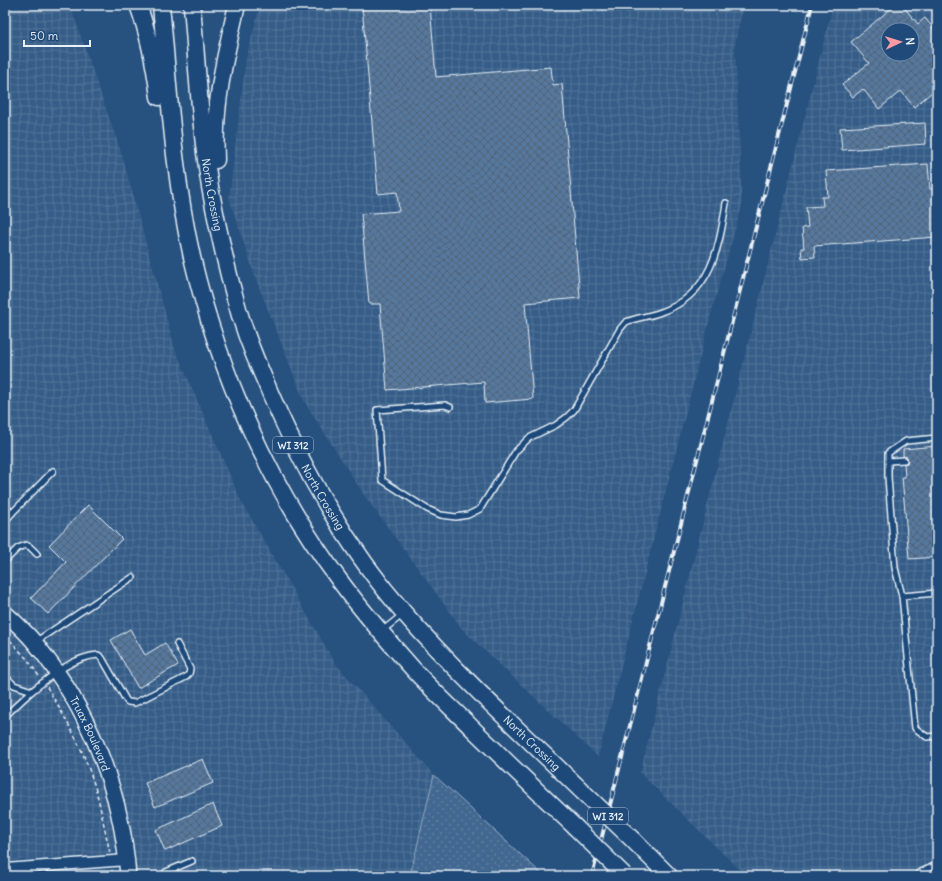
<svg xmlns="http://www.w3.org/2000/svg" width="942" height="881" font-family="Delius,sans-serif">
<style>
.industrial{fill:url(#industrial-grid);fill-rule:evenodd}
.green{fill:url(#green-dots);stroke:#96acc4}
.building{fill:url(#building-cross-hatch);stroke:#e8f1f8;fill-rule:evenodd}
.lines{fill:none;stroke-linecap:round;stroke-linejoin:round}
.lane-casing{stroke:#e8f1f8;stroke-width:8}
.street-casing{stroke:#e8f1f8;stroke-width:13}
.secondary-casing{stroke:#e8f1f8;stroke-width:18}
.primary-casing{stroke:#e8f1f8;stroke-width:19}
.path{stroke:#e8f1f8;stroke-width:1.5;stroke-dasharray:4 3;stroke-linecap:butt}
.lane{stroke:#1f4a7a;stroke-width:5}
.street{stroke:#1f4a7a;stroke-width:10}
.secondary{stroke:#1f4a7a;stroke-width:15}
.primary{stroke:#1f4a7a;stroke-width:16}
.rail-casing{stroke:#e8f1f8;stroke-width:4}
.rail{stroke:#1f4a7a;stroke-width:2.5;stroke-dasharray:8;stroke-linecap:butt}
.primary-bridge-casing{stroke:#e8f1f8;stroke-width:19;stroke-linecap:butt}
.primary-bridge{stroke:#1f4a7a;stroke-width:16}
.labels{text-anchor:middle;stroke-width:3;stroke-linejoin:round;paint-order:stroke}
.shield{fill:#1f4a7a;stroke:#acbfd2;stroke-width:1}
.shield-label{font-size:10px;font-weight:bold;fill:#e8f1f8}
.street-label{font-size:11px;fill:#e8f1f8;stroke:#1f4a7a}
</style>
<defs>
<pattern id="industrial-grid" width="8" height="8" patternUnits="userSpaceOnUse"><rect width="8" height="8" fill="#355d88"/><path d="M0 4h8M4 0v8" fill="none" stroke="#52759a"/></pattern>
<pattern id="green-dots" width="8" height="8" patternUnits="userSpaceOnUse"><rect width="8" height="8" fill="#436891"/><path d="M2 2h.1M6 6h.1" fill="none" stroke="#5e7ea1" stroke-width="1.8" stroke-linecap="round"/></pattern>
<pattern id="building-cross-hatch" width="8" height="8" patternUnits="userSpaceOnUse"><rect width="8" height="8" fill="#57789d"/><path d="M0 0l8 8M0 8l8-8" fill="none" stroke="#4f6278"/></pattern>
</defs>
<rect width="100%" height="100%" fill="#27517f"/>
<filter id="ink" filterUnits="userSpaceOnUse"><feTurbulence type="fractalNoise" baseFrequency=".025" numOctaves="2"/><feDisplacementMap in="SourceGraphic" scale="8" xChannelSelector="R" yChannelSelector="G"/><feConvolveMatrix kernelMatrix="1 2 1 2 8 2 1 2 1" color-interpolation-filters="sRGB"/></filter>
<g filter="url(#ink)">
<!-- industrial -->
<g class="industrial">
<path d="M 5,5 L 70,5 L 122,155 L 175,349 L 241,501 L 335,663 L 434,775 L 410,876 L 137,876 L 135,852 L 125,803 L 112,762 L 91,715 L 69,678 L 38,636 L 5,601 Z"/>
<path d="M 260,5 L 743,5 L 735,45 L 742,206 L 711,314 L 598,757 L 463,630 L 364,495 L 304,401 L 255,277 L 229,198 L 246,58 Z"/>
<path d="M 833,5 L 937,5 L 937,876 L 746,876 L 640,773 ZM 888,30 L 912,30 L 912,54 L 888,54 Z"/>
<path d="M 5,624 L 29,650 L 41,666 L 61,697 L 89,750 L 100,778 L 110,814 L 116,843 L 116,847 L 113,853 L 105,855 L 5,861 Z"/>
</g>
<!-- green -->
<path class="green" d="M 434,775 L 544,876 L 410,876 Z"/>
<!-- building -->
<g class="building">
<path d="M 362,5 L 430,5 L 436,77 L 551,67 L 553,85 L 562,84 L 580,298 L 525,303 L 533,399 L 485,403 L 484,382 L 387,390 L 380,304 L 369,304 L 361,214 L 399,211 L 397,192 L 378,194 Z"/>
<path d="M 895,5 L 902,5 L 918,24 L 925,18 L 937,33 L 937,88 L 914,107 L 901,91 L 879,109 L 863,89 L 853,97 L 842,85 L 869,63 L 851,42 ZM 888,30 L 912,30 L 912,54 L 888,54 Z"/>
<path d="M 925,123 L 926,144 L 842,150 L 840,128 Z"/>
<path d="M 928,164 L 930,189 L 935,189 L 937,237 L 814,246 L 815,257 L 802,258 L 801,248 L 804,248 L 802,228 L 808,227 L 806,207 L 823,206 L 822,197 L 828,197 L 826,171 Z"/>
<path d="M 937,446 L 937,557 L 909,559 L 902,477 L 905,477 L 904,464 L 907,463 L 908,460 L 907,457 L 903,456 L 903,449 Z"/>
<path d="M 88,505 L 122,539 L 48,614 L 31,598 L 66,562 L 49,545 Z"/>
<path d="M 130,629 L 145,655 L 165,643 L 178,665 L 138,688 L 111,640 Z"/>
<path d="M 203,759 L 213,783 L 155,807 L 145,783 Z"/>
<path d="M 213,804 L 222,826 L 165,851 L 156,830 Z"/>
</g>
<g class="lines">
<!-- lane casing -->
<g class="lane-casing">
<g id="lane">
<path d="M 450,407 L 445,405 L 377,410 L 382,480 L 427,509 L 441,515 L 456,517 L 468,515 L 480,509 L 516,451 L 529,438 L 556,425 L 567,417 L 574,410 L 620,329 C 622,327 624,324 626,322 C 634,318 652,316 661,312 C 711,295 719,249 726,203"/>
<path d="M 937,438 L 906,441 L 888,453 L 888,477 L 895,568 L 902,596 L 915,728 L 927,737 L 937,736"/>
<path d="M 888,461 L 904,460"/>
<path d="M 5,506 L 12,513 L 5,521"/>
<path d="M 12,513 L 53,471"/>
<path d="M 5,561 L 18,548 L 26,545 L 30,547 L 37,554"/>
<path d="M 902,596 L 937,593"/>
<path d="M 382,631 L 402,615"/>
<path d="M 35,642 L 133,577"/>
<path d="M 5,676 L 14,685 L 32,691 L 5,716"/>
<path d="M 32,691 C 51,676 73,657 98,655 L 102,658 L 126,700 L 128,702 L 135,703 L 186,677 L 189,674 L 190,669 L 177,644"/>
<path d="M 162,876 L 166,872 L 192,861"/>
<path d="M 919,876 L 919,873 L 932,867 L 937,867"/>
</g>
</g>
<!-- street casing -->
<g class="street-casing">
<path id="street" d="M 5,869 L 127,860"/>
</g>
<!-- secondary casing -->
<g class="secondary-casing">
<g id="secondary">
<path id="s1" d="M 5,613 C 15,622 26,632 35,643 C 89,709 122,791 128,876"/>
</g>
</g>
<!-- primary casing -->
<g class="primary-casing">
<g id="primary">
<path d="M 138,5 C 149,35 155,66 159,97"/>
<path d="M 161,5 C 169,89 173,174 192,257 C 219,373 269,486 340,581 C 363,612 388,641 414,670 C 433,691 455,711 475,731 C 508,763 541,795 575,827"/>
<path id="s2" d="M 192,5 C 197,65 200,127 210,187 C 217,224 225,262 235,298 C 242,325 252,351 263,376 C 298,461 344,544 405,614 C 460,677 523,734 583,792"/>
<path d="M 216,160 C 213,106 225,57 237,5"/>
<path d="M 633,840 L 669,876"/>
</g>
</g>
<!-- path -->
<g class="path">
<path d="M 5,635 L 27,659 L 39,676"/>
<path d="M 47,687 C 64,716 82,746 92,778 C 100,800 104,829 110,852"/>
<path d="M 112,870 L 112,876"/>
</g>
<!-- lane -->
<use href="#lane" class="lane"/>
<!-- street -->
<use href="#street" class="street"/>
<!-- secondary -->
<use href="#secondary" class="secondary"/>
<!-- primary -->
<use href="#primary" class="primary"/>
<!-- rail casing -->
<g class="rail-casing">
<path id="rail" d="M 592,876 L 812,5"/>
</g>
<!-- rail -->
<use href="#rail" class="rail"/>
<!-- primary-bridge casing -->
<g class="primary-bridge-casing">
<g id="primary-bridge">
<path d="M 583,792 L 633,840"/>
<path d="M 575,827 L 624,875"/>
</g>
</g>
<!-- primary-bridge -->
<use href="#primary-bridge" class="primary-bridge"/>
</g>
</g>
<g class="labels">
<!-- shield labels -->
<g class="shield">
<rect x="273" y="437" width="40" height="16" rx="3"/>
<rect x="588" y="808" width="40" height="16" rx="3"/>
</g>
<g class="shield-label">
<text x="293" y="449">WI 312</text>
<text x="608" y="820">WI 312</text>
</g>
<!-- street labels -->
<g class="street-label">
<text dy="4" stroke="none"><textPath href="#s2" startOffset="191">North Crossing</textPath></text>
<text dy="4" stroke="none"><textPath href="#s2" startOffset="515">North Crossing</textPath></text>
<text dy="4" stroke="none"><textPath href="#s1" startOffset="149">Truax Boulevard</textPath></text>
<text dy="4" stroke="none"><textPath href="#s2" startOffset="839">North Crossing</textPath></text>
</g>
</g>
<!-- margin -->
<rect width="942" height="881" fill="none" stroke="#1f4a7a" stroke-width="20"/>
<rect x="10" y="10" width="922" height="861" fill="none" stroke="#e8f1f8" stroke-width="1.5" filter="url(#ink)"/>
<!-- north arrow -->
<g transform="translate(900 42) rotate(86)"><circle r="19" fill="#1f4a7a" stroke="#6f8dac"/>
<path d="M0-3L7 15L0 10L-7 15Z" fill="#ff9aa2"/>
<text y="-6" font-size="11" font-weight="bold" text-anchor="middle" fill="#e8f1f8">N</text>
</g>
<!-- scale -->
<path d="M24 40v6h66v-6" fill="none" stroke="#e8f1f8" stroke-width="2"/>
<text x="30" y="40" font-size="12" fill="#e8f1f8" stroke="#1f4a7a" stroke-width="3" paint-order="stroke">50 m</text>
</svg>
